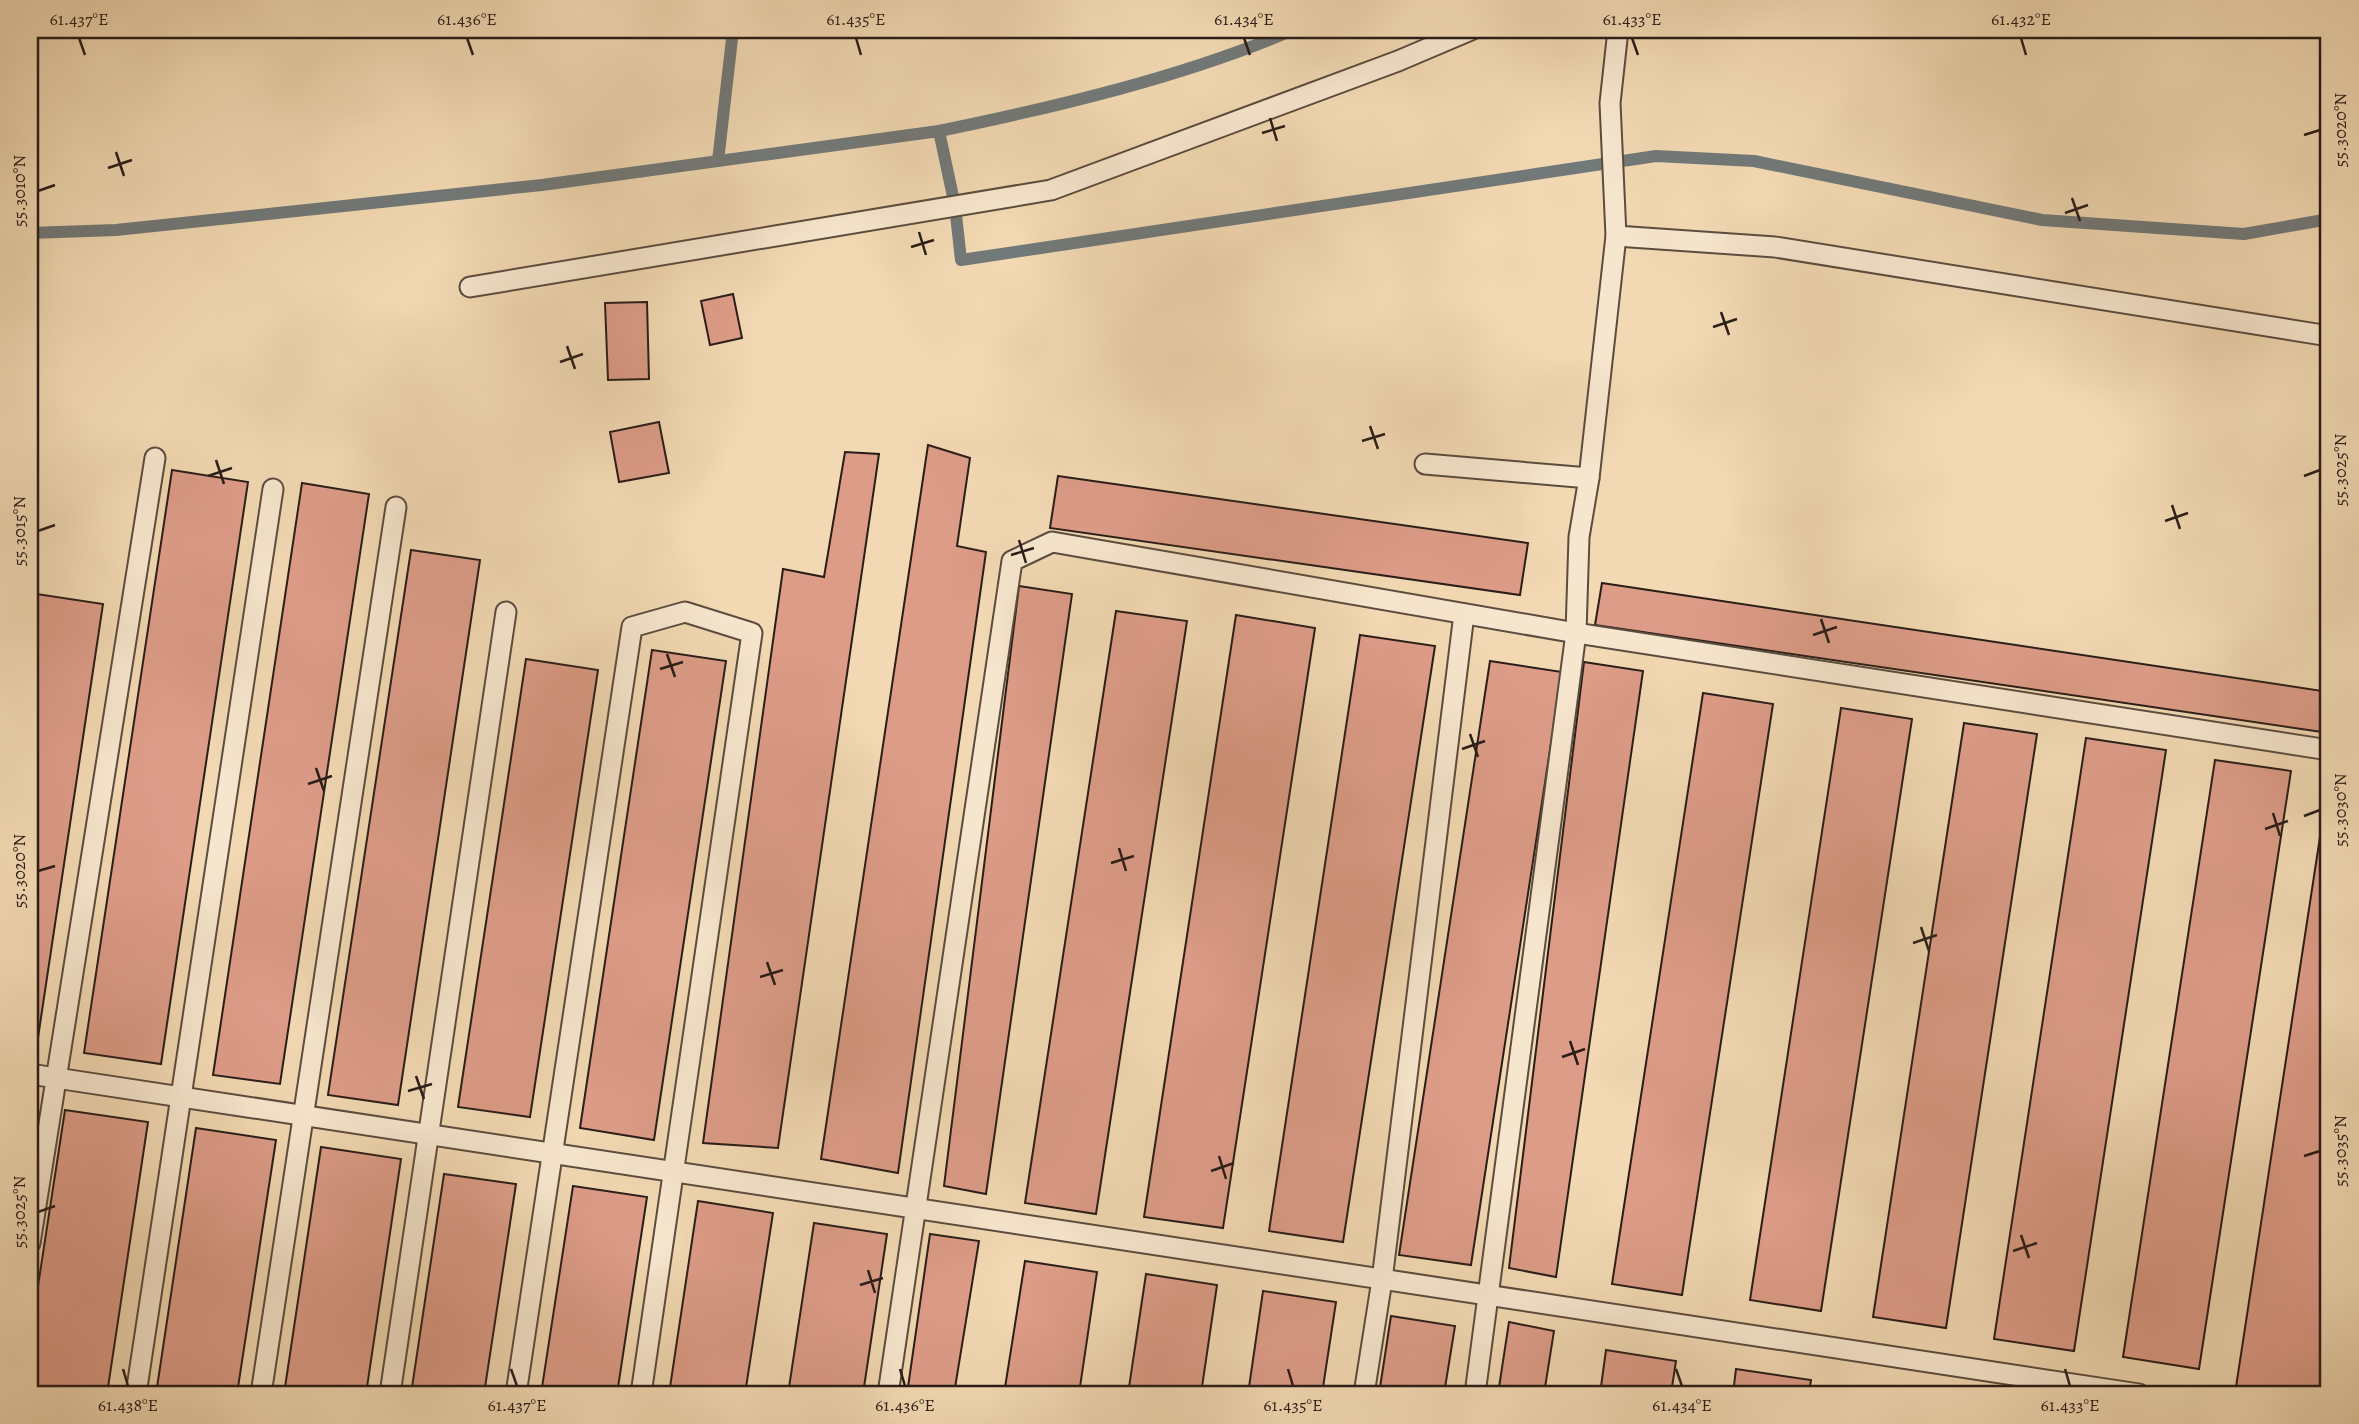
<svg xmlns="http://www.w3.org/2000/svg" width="2359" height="1424" font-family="Alegreya,serif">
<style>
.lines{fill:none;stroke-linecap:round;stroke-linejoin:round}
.stream{stroke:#727979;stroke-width:12}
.building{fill:#dd9c88;stroke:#291d18;stroke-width:2}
.service-casing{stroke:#5b4c3f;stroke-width:23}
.service{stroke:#f7e6ce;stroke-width:19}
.ticks{fill:none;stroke:#291d18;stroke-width:2.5}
.neatline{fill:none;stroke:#291d18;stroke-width:2.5}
.ticks-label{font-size:18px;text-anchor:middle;fill:#291d18}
</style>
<rect width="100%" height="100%" fill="#f2d9b3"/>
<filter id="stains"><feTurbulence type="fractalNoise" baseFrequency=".00286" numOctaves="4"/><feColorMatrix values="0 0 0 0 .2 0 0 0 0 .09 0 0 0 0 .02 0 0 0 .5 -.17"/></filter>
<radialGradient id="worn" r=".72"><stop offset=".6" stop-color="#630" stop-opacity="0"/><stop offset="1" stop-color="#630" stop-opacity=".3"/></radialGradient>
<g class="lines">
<!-- stream -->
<g class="stream">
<path d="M 939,131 C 1056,107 1183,77 1293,30"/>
<path d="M 718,161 L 733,30"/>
<path d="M 30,233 L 116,230 L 542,185 L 939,131 L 955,206 L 961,260 L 1656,156 L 1754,161 L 2042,220 L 2244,234 L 2329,219"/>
</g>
</g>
<!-- building -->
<g class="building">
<path d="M 733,294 L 742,338 L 710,345 L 701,301 Z"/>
<path d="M 647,302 L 649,379 L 608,380 L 605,303 Z"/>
<path d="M 659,422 L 669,473 L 619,482 L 610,432 Z"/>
<path d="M 928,445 L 970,458 L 957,546 L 986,552 L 898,1173 L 821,1159 Z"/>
<path d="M 845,452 L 879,454 L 778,1148 L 703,1143 L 783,569 L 824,577 Z"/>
<path d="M 172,470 L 248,482 L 161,1064 L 84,1053 Z"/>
<path d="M 1058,476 L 1528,543 L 1520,595 L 1050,528 Z"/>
<path d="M 302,483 L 369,494 L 280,1084 L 213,1075 Z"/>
<path d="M 411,550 L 480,560 L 398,1105 L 328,1095 Z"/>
<path d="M 1602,583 L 2329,692 L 2329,733 L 1595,625 Z"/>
<path d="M 1019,586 L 1072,594 L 986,1194 L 944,1186 Z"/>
<path d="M 30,593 L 103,604 L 36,1051 L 30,1050 Z"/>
<path d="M 1116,611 L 1187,621 L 1096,1214 L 1025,1203 Z"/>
<path d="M 1236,615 L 1315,628 L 1223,1228 L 1144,1217 Z"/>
<path d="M 1360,635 L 1435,646 L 1343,1242 L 1269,1231 Z"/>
<path d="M 652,650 L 726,661 L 654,1140 L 580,1128 Z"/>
<path d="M 526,659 L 598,670 L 530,1117 L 458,1107 Z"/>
<path d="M 1490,661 L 1562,672 L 1471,1265 L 1399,1255 Z"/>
<path d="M 1584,662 L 1643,671 L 1556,1277 L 1509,1268 Z"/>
<path d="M 1703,693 L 1773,704 L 1682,1295 L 1612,1284 Z"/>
<path d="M 1841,708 L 1912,719 L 1821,1311 L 1750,1300 Z"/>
<path d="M 1964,723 L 2037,734 L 1946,1328 L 1873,1317 Z"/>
<path d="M 2086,738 L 2166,750 L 2074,1351 L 1994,1339 Z"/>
<path d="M 2215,760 L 2291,771 L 2199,1369 L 2123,1357 Z"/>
<path d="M 2329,778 L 2329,1393 L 2288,1394 L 2236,1387 Z"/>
<path d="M 65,1110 L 148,1122 L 107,1394 L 30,1394 L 30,1338 Z"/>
<path d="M 196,1128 L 276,1140 L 237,1394 L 156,1394 Z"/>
<path d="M 321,1147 L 401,1159 L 366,1394 L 284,1394 Z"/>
<path d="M 444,1174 L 516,1184 L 484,1394 L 411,1394 Z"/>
<path d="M 573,1186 L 647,1197 L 617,1394 L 541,1394 Z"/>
<path d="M 698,1201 L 773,1213 L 745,1394 L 669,1394 Z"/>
<path d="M 814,1223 L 887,1234 L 863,1394 L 788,1394 Z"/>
<path d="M 930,1234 L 979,1241 L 954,1394 L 907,1394 Z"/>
<path d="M 1025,1261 L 1097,1272 L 1079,1394 L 1004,1394 Z"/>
<path d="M 1146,1274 L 1217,1285 L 1201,1394 L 1128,1394 Z"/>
<path d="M 1263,1291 L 1336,1302 L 1322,1394 L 1248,1394 Z"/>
<path d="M 1391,1316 L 1455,1326 L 1444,1394 L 1379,1394 Z"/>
<path d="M 1509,1322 L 1554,1331 L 1544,1394 L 1498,1394 Z"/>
<path d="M 1606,1350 L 1676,1361 L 1671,1394 L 1600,1394 Z"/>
<path d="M 1736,1369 L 1811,1380 L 1809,1394 L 1733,1394 Z"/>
</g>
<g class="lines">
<!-- service casing -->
<g class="service-casing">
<g id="service">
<path d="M 1618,30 L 1610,103 L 1616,236 L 1775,247 L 2329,336"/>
<path d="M 470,287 L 1051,190 L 1398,61 L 1471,30"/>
<path d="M 1425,464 L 1589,478"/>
<path d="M 30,1074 L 2139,1394"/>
<path d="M 30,1243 L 155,458"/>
<path d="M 136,1394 L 273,489"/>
<path d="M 261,1394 L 396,507"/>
<path d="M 390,1394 L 506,612"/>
<path d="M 516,1394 L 632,627 L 685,612 L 752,633 L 641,1394"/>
<path d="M 888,1394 L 1012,561 L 1052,542 L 1576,633 L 2329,750"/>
<path d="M 1364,1394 L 1382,1280 L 1464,614"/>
<path d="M 1475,1394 L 1576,633 L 1579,537 L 1589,478 L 1616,236"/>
</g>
</g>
<!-- service -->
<use href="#service" class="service"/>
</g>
<!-- ticks -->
<path class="ticks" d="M 79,38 L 85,55M 467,38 L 473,55M 856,38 L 861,55M 1244,38 L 1250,55M 1632,38 L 1638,55M 2021,38 L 2026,55M 1270,118 L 1277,141M 1262,133 L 1285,126M 2304,135 L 2320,130M 116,152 L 124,176M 108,168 L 132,160M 38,191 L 55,185M 2072,198 L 2080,221M 2065,213 L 2088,205M 919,232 L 926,255M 911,247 L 934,240M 1721,312 L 1729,335M 1713,327 L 1737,319M 567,346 L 575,369M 560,362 L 583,354M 1370,426 L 1378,449M 1362,441 L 1385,434M 216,460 L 224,484M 208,476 L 232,468M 2304,476 L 2320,470M 2172,505 L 2180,529M 2165,521 L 2188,513M 38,531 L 55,525M 1019,540 L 1026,563M 1011,555 L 1034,548M 1821,619 L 1829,643M 1813,635 L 1837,627M 667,654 L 675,677M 660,669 L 683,662M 1470,734 L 1478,757M 1462,749 L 1485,741M 316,768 L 324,791M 308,784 L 332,776M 2273,813 L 2280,836M 2304,816 L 2320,810M 2265,829 L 2288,821M 1119,848 L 1126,871M 1111,863 L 1134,856M 38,871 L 55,866M 1921,927 L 1929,951M 1913,943 L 1937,935M 767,962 L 775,985M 760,977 L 783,970M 1570,1041 L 1578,1065M 1562,1057 L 1585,1049M 416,1076 L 424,1099M 408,1091 L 432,1084M 1219,1156 L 1226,1179M 2304,1156 L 2320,1151M 1211,1171 L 1234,1163M 38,1212 L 55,1206M 2021,1235 L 2029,1258M 2013,1251 L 2037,1243M 868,1270 L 875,1293M 860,1285 L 883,1278M 123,1369 L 128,1386M 511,1369 L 517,1386M 900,1369 L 905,1386M 1288,1369 L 1293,1386M 1676,1369 L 1682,1386M 2065,1369 L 2070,1386"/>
<!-- margin -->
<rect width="2359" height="1424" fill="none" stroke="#f2d9b3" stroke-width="77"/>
<rect x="38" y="38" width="2282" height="1348" class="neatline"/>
<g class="ticks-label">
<text x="79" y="25">61.437°E</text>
<text x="467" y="25">61.436°E</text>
<text x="856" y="25">61.435°E</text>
<text x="1244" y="25">61.434°E</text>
<text x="1632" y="25">61.433°E</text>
<text x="2021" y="25">61.432°E</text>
<text transform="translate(2340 130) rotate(-90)" y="6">55.3020°N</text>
<text transform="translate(19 191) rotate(-90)" y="6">55.3010°N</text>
<text transform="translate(2340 470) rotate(-90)" y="6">55.3025°N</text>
<text transform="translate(19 531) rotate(-90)" y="6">55.3015°N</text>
<text transform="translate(2340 810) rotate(-90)" y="6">55.3030°N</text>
<text transform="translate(19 871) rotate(-90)" y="6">55.3020°N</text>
<text transform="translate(2340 1151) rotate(-90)" y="6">55.3035°N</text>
<text transform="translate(19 1212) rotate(-90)" y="6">55.3025°N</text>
<text x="128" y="1411">61.438°E</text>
<text x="517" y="1411">61.437°E</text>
<text x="905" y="1411">61.436°E</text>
<text x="1293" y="1411">61.435°E</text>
<text x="1682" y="1411">61.434°E</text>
<text x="2070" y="1411">61.433°E</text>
</g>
<rect width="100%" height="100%" filter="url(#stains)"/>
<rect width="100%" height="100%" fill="url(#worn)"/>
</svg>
